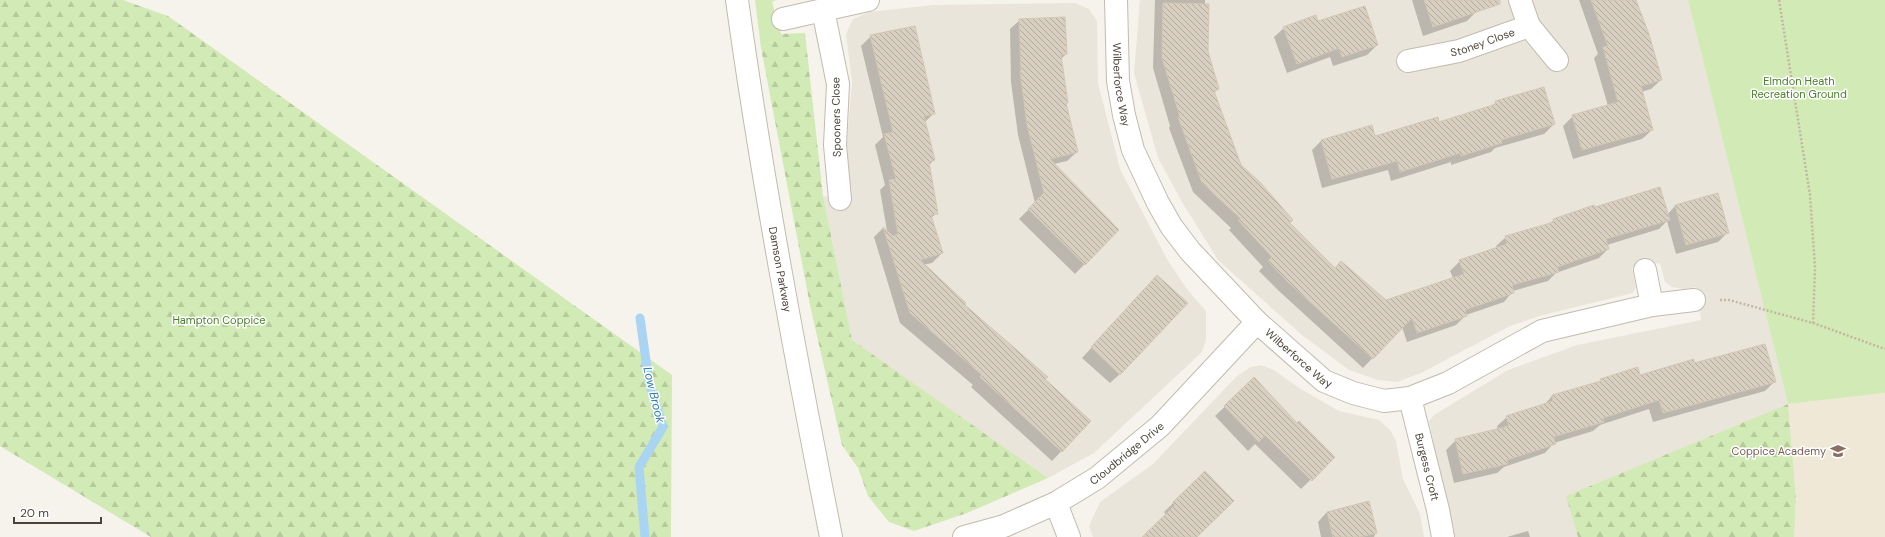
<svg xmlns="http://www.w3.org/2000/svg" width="1885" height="537" font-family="'DM Sans',sans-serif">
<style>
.residential{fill:#eae5da}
.education{fill:#efe8d6}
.green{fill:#d2eab5}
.forest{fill:url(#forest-firs)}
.shadow{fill:#0003}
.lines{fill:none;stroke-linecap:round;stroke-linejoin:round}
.stream{stroke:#a9d4f2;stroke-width:9}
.building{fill:url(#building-back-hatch);stroke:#d3c7b4}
.minor-casing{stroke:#c2bbae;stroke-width:24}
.tertiary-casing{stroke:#c2bbae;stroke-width:24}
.path{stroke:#c4b79f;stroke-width:2.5;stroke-dasharray:2 2;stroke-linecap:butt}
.minor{stroke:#fff;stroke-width:22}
.tertiary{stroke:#fff;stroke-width:22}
.labels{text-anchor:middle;stroke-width:3;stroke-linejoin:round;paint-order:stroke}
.street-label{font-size:11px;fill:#4b4439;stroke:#fff}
.park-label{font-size:11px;fill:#4a7f2a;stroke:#fff}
.education-label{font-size:11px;fill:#785e54;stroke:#fff;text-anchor:end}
.water-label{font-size:12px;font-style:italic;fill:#2e7ab2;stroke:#fff}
</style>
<defs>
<pattern id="forest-firs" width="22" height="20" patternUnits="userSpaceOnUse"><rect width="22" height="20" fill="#d2eab5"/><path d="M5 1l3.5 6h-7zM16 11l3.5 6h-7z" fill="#b6ca9c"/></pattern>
<pattern id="building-back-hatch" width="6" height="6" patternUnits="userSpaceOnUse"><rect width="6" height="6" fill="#d8cfc1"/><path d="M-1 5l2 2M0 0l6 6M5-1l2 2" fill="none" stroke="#b1aa9e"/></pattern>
</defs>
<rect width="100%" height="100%" fill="#f6f3ec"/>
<!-- residential -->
<g class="residential">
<path d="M 1140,0 L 1688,0 L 1788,404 L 1567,496 L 1578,537 L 1453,537 L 1454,530 L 1442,487 L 1429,421 L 1434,415 L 1508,370 L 1577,345 L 1701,320 L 1696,287 L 1684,289 L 1672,287 L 1665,282 L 1660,263 L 1632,268 L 1636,287 L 1633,293 L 1543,315 L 1510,326 L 1421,373 L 1397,382 L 1378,380 L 1349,370 L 1302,335 L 1218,260 L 1182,202 L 1158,158 L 1134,73 Z"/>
<path d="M 1075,3 L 1089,9 L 1097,21 L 1098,83 L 1120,169 L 1168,261 L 1187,289 L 1206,311 L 1206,340 L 1202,352 L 1094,453 L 1048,478 L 852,341 L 823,196 L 848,200 L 847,143 L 852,81 L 846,34 L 853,19 L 869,12 L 933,5 Z"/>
<path d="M 1261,365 L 1274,370 L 1299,388 L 1339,411 L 1379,420 L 1390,430 L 1396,441 L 1403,479 L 1420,514 L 1424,537 L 1093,537 L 1089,526 L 1100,502 L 1153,464 L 1237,376 L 1251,367 Z"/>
</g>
<!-- education -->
<path class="education" d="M 1885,393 L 1885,537 L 1794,537 L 1796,498 L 1788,404 Z"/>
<!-- green -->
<g class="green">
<path d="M 755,0 L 776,0 L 772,2 L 781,34 L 761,48 Z"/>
<path d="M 1688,0 L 1885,0 L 1885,393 L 1788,404 Z"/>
</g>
<!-- forest -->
<g class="forest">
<path d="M 0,0 L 123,0 L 168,16 L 672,375 L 671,537 L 151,537 L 0,446 Z"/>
<path d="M 805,33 L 823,196 L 852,340 L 1048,478 L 967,513 L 914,531 L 889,522 L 868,496 L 858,468 L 842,445 L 811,310 L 761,48 L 781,34 Z"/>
<path d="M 1788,404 L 1796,498 L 1794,537 L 1578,537 L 1566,496 Z"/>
</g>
<!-- shadow -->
<g class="shadow">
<path d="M 1155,0 L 1205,0 L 1207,51 L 1218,89 L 1214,93 L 1241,165 L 1289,223 L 1334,269 L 1385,302 L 1453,278 L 1450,271 L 1460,261 L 1497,248 L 1496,246 L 1506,237 L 1549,224 L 1554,220 L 1594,209 L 1667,215 L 1675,206 L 1717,194 L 1728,232 L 1718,242 L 1676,254 L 1667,221 L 1659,229 L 1607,245 L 1608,249 L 1599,258 L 1556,273 L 1548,281 L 1513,291 L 1504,302 L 1466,315 L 1456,325 L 1407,342 L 1402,327 L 1363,368 L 1279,291 L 1259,271 L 1263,267 L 1229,230 L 1231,228 L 1193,192 L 1169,128 L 1170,126 L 1153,68 Z"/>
<path d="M 1412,0 L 1473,0 L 1477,11 L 1467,21 L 1423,36 Z"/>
<path d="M 1579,0 L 1635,0 L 1661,80 L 1651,89 L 1641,92 L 1652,130 L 1642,139 L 1573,159 L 1563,126 L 1573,116 L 1608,106 L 1594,58 L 1598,54 Z"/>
<path d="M 1020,20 L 1066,54 L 1061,59 L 1067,102 L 1065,104 L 1077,152 L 1067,161 L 1054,164 L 1118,230 L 1075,274 L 1019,219 L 1035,203 L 1018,135 L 1011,82 L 1010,29 Z"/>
<path d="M 1318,22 L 1377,45 L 1367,55 L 1333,66 L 1330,57 L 1287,73 L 1274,37 L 1284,28 Z"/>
<path d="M 871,36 L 934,113 L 925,122 L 934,160 L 928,166 L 937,213 L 931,218 L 942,253 L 932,263 L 923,265 L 963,305 L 1090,421 L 1052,461 L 971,387 L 973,385 L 900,323 L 874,237 L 883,228 L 887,231 L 880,190 L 885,185 L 875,145 L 883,137 L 861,46 Z"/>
<path d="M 1496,102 L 1554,124 L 1544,134 L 1495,148 L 1491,152 L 1451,165 L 1451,162 L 1391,181 L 1388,170 L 1322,188 L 1312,150 L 1321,141 L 1375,137 L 1439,124 L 1492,106 Z"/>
<path d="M 1148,286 L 1120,374 L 1110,383 L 1082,358 Z"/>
<path d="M 1694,364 L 1774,382 L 1765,391 L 1653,422 L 1649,409 L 1600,425 L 1593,431 L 1554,443 L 1545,453 L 1504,467 L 1497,473 L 1454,483 L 1446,450 L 1456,440 L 1498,430 L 1497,426 L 1507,417 L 1544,405 L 1552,396 L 1598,383 L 1601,380 L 1640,376 Z"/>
<path d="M 1254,379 L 1297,424 L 1334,457 L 1301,489 L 1255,444 L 1248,451 L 1215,416 Z"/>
<path d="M 1205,472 L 1196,537 L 1143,537 L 1166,515 L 1164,512 Z"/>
<path d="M 1368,502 L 1376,532 L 1374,537 L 1321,537 L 1318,522 L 1327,512 Z"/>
<path d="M 1528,531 L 1530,537 L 1507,537 Z"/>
</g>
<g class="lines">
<!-- stream -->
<path class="stream" d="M 640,318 L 649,382 L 663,427 L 639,467 L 645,537"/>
</g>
<!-- building -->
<g class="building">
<path d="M 1424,0 L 1500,0 L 1500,4 L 1433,27 Z"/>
<path d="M 1591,0 L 1636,0 L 1649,34 L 1662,80 L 1641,86 L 1653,130 L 1582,150 L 1572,115 L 1618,102 L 1603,47 L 1608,46 Z"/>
<path d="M 1163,3 L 1209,4 L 1208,51 L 1219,89 L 1214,91 L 1241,165 L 1260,182 L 1293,220 L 1290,223 L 1335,268 L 1341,261 L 1386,300 L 1464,274 L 1459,260 L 1507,244 L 1505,236 L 1554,222 L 1553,219 L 1594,205 L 1595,207 L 1660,187 L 1670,220 L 1606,239 L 1609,249 L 1557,267 L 1559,272 L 1512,285 L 1514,293 L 1465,310 L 1467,316 L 1417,333 L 1412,318 L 1373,359 L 1288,282 L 1268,261 L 1272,257 L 1238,220 L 1240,218 L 1202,183 L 1178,117 L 1180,117 L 1162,58 Z"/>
<path d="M 1365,6 L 1378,45 L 1342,57 L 1339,48 L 1297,64 L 1283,27 L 1316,15 L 1318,21 Z"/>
<path d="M 1065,17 L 1067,54 L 1061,55 L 1068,103 L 1066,103 L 1078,152 L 1050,159 L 1119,230 L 1085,265 L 1028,209 L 1044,193 L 1027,125 L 1020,71 L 1021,71 L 1019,19 Z"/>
<path d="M 915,26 L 935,114 L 924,116 L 935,160 L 929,162 L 938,214 L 931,215 L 943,253 L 920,260 L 966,303 L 965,305 L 1048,377 L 1045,379 L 1091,421 L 1062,452 L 980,377 L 982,375 L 910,313 L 883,227 L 893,236 L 898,234 L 889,180 L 896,179 L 884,134 L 893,132 L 870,35 Z"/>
<path d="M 1544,87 L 1555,124 L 1501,140 L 1502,143 L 1461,156 L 1460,153 L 1400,172 L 1397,161 L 1332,179 L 1321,140 L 1372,125 L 1375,136 L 1438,117 L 1439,122 L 1496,104 L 1495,101 Z"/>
<path d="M 1718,193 L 1729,233 L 1686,245 L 1675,205 Z"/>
<path d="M 1157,275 L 1188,303 L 1120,375 L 1091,347 Z"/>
<path d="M 1765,344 L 1776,382 L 1663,413 L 1659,400 L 1603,418 L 1604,422 L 1553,437 L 1556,444 L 1507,460 L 1508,464 L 1463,474 L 1455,439 L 1509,426 L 1506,416 L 1553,401 L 1552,395 L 1601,381 L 1600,379 L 1638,367 L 1640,375 L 1694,359 L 1694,363 Z"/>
<path d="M 1254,377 L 1297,423 L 1299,421 L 1335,457 L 1312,481 L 1265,435 L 1259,442 L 1224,406 Z"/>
<path d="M 1205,471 L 1234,501 L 1197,537 L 1142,537 L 1175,505 L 1173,502 Z"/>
<path d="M 1369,501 L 1377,533 L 1360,537 L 1333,537 L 1327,512 Z"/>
</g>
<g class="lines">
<!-- minor casing -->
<g class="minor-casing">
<g id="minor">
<path id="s1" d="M 1116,0 L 1118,81 L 1124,115 L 1133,150 L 1158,203 L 1171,226 L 1190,251 L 1257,322 L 1324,381 L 1353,393 L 1384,401 L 1410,398 L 1448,383 L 1542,331 L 1652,305 L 1645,270"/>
<path d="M 783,19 L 823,10"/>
<path d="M 1529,26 L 1557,60"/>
<path id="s2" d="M 1408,61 L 1459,51 L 1529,26 L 1520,0"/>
<path d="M 840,199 L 835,145 L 838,84 L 823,10 L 868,0"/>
<path d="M 1652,305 L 1694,300"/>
<path id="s3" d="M 1410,398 L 1438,510 L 1443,537"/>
<path d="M 1056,503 L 1069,537"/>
<path id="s4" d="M 964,537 L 1004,526 L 1056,503 L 1097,478 L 1160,426 L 1257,322"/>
</g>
</g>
<!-- tertiary casing -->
<g class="tertiary-casing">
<g id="tertiary">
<path id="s5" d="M 737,0 C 762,180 796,359 831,537"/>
</g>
</g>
<!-- path -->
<g class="path">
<path d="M 1779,0 L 1810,195 L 1815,268 L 1813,323"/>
<path d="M 1720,300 L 1729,300 L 1813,323 L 1885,349"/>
</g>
<!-- minor -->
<use href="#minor" class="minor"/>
<!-- tertiary -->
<use href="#tertiary" class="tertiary"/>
</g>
<!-- icons -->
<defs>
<g id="school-bare" transform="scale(1.2)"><path d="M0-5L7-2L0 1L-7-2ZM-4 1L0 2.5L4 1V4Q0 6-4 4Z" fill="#8d6e63" stroke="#fff" stroke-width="2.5" paint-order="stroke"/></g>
</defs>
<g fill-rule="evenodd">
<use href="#school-bare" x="1838" y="451"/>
</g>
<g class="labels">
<!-- street labels -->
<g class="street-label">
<text dy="4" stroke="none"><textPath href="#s2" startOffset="77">Stoney Close</textPath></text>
<text dy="4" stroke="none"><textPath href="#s1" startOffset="85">Wilberforce Way</textPath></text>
<text transform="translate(836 117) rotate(-91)" y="4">Spooners Close</text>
<text dy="4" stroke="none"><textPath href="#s5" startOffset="273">Damson Parkway</textPath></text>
<text dy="4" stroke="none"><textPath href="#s1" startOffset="421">Wilberforce Way</textPath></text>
<text dy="4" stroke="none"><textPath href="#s4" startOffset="185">Cloudbridge Drive</textPath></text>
<text dy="4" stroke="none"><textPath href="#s3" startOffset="71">Burgess Croft</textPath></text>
</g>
<!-- park labels -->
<g class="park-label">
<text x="1799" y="85">Elmdon Heath<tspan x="1799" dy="13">Recreation Ground</tspan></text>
<text x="219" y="324">Hampton Coppice</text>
</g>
<!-- education labels -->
<g class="education-label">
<text x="1826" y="455">Coppice Academy</text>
</g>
<!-- water labels -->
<g class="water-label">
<text transform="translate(654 395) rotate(76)" y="4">Low Brook</text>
</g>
</g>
<!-- scale -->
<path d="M14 517v6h87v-6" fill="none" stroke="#4b4439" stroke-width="2"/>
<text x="20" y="517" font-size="12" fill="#4b4439" stroke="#ffffff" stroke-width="3" paint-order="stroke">20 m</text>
</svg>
